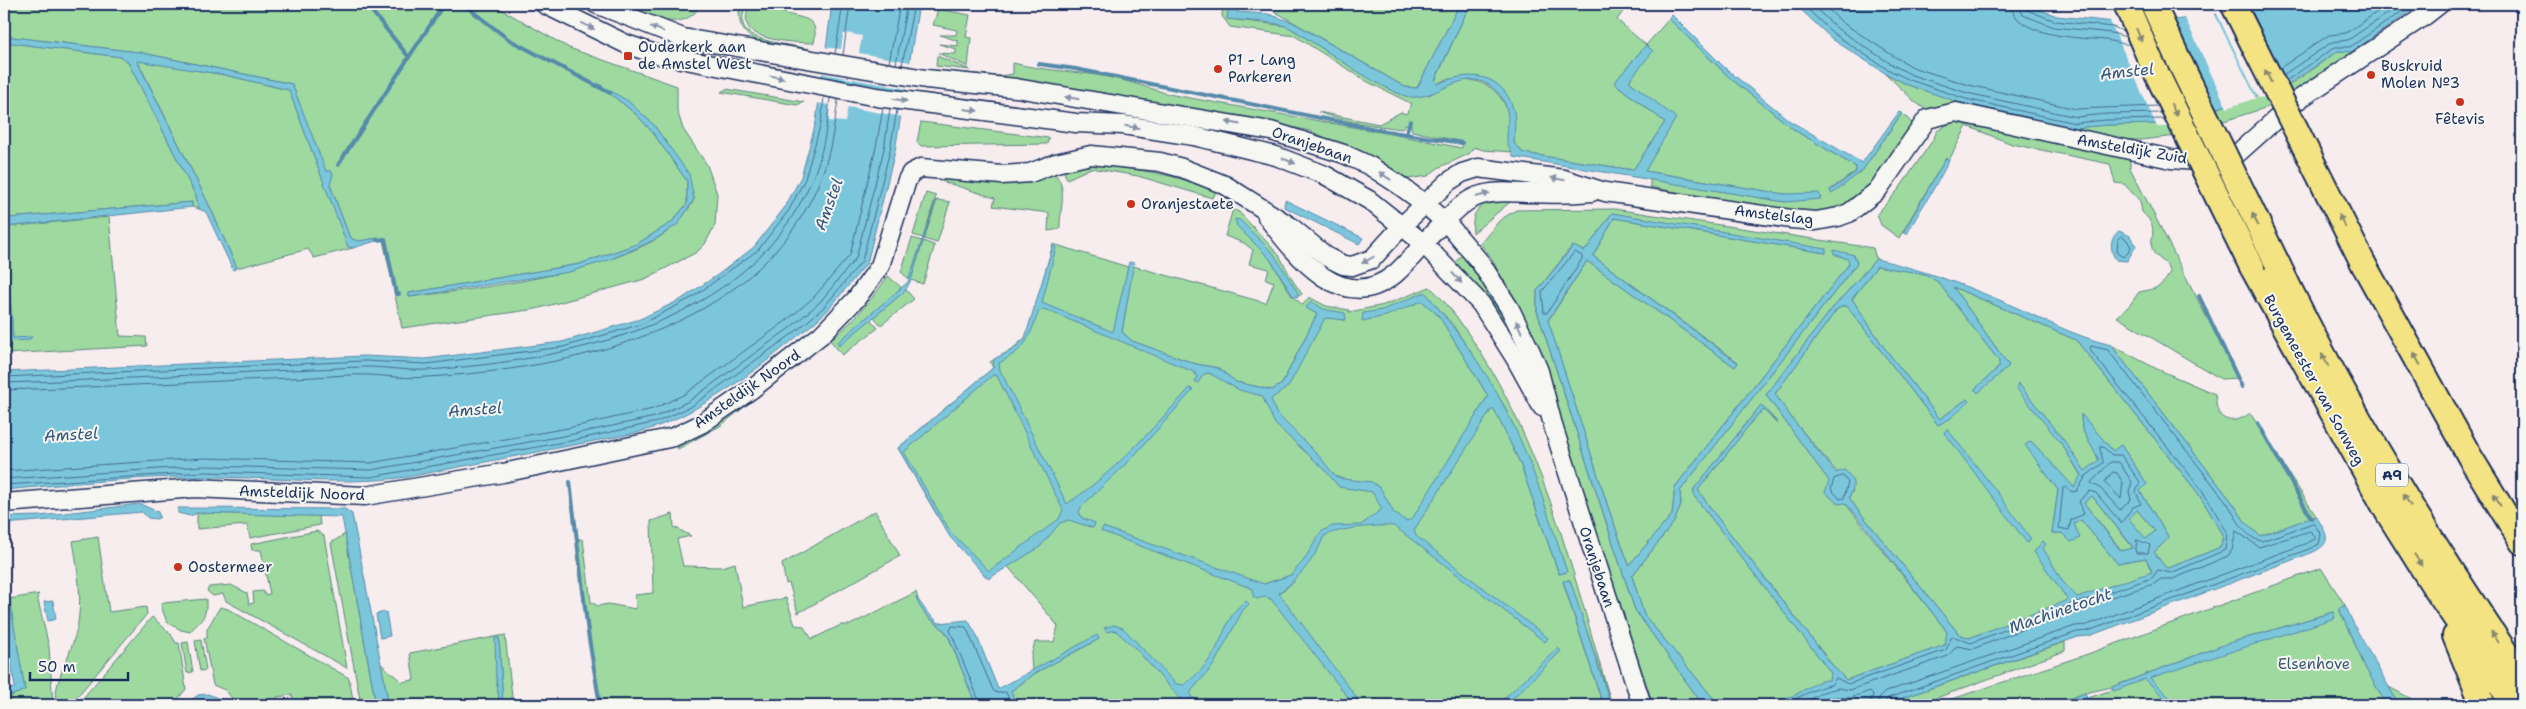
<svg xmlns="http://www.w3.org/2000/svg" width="2526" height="709" font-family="'Shantell Sans',sans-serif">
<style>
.green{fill:#9ed9a0;stroke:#5c847f;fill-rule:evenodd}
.water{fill:#7cc6dc;stroke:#558aaa;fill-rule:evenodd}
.pier{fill:#f7ecee}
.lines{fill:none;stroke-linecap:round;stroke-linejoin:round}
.shore{stroke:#426b90;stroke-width:1}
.stream{stroke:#558aaa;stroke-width:4}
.secondary-casing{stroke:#1b2f5e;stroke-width:21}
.highway-casing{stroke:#1b2f5e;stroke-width:28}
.secondary{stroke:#f6f6f2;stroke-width:18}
.highway{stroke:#f4e382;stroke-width:24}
.highway-bridge-casing{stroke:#1b2f5e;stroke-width:28;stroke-linecap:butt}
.highway-bridge{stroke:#f4e382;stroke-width:24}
.oneway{fill:#8892a8}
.oneway2{fill:#888970}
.poi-dot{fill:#c8321e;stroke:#f6f6f2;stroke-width:2}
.labels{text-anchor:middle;stroke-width:4;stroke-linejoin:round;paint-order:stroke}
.shield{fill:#f6f6f2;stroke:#5d6b8a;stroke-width:1}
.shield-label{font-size:14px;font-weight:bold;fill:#1b2f5e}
.poi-label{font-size:15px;fill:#1b2f5e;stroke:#f6f6f2;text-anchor:start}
.street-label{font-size:15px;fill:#1b2f5e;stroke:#f6f6f2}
.park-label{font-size:15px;fill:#3c5a6e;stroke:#f6f6f2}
.water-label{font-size:16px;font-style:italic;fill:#33557e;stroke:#f6f6f2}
</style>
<rect width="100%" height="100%" fill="#f7ecee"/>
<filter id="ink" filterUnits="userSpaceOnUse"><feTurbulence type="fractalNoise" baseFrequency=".02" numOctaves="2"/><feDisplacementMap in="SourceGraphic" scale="10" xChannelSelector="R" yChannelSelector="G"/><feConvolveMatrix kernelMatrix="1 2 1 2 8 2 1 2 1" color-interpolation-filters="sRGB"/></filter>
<g filter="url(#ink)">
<!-- green -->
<g class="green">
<path d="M 4,4 L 492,4 L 569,48 L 677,86 L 677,110 L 683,129 L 707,165 L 717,194 L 715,225 L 705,244 L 697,252 L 645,279 L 536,309 L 402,328 L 383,240 L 379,240 L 378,238 L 359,241 L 352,239 L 348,233 L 292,84 L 138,52 L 4,36 ZM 600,85 C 617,97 637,109 652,123 C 660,132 695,188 694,199 C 693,203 689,208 686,212 C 651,270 475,289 409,297 L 409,293 L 580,264 L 637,244 L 672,222 L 687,204 L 687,181 L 653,133 L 637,115 Z"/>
<path d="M 626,4 L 702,4 C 681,36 653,16 626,4 Z"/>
<path d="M 740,4 L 745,4 C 744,11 741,20 744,27 C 750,42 794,45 809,49 L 809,51 C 778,45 732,48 740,4 Z"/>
<path d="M 748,4 C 754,4 763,2 768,4 C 772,5 776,10 781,12 C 801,20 820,14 814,43 C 798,43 752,41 747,24 C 745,18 748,10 748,4 Z"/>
<path d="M 1223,4 L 1229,4 L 1228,19 L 1287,26 L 1366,76 L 1429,95 C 1438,90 1451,81 1461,80 C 1486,78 1506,95 1509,119 C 1511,135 1503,136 1513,152 L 1483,150 L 1474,147 L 1469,154 L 1438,168 L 1428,176 L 1408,179 L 1377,161 L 1310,131 L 1269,122 L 934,73 L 935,70 L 999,76 L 1013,74 L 1013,63 C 1040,70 1069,71 1097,75 C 1121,79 1145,86 1168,94 C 1266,112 1364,128 1462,148 L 1463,142 L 1412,131 L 1411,125 L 1405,124 L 1402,129 C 1373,125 1345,123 1318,112 L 1379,124 L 1401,112 L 1406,114 L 1412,104 L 1368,82 L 1295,36 L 1230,27 L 1222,16 Z"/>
<path d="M 1262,4 L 1460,4 L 1417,88 L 1405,87 Z"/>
<path d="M 1470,4 L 1628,4 L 1617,20 L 1646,45 L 1669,19 L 1730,78 L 1796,131 L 1856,167 L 1856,171 L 1830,190 L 1832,193 L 1862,171 L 1902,113 L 1912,123 L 1910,130 L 1877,182 L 1851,203 L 1823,214 L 1748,206 L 1650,187 L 1650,179 L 1785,202 L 1805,195 L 1784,194 L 1645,171 L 1675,118 L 1629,81 L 1652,51 L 1646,45 L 1614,83 L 1665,122 L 1633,170 L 1523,153 L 1514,143 L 1514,113 L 1491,80 L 1446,79 L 1437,84 L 1435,81 Z"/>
<path d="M 938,9 L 970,15 L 966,37 L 971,38 L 968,67 L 938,53 L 956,54 L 956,49 L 939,44 L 958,46 L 958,41 L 940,35 L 956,35 L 957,30 L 933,25 Z"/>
<path d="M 4,42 L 122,57 L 128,62 L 196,196 L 199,209 L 192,207 L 192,202 L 8,218 L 4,215 Z"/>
<path d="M 2338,51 L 2361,52 L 2293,95 L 2265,108 L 2177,136 L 2140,140 L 2117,139 L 1926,110 L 1914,101 L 1885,73 L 1908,85 L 1964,103 L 2075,128 L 2106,125 L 2167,124 L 2288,86 Z"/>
<path d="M 937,56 L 970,70 L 936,66 Z"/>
<path d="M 137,60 L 225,75 L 289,90 L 348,246 L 353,248 L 314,258 L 308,249 L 237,268 L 210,207 Z"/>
<path d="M 726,89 L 804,102 L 797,105 L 721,92 Z"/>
<path d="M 1953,121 L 1965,121 L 2130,158 L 2130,168 L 2238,378 L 2221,379 L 2117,317 L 2129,306 L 2139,292 C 2154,289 2163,288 2170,272 C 2168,261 2157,260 2153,251 C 2147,237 2162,230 2142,212 L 2140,201 L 2124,184 L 2115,183 L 2110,164 L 2012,144 L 1967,126 L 1949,160 L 1946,158 L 1899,238 L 1881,225 L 1877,214 L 1899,189 L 1933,140 L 1937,131 Z"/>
<path d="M 921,122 L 1049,138 L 1047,144 L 921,146 L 917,142 Z"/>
<path d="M 1094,165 C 1138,168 1173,175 1214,189 L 1215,195 L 1212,198 L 1138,176 L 1091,168 L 1067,179 L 1064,172 L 1067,169 Z"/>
<path d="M 1054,173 C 1069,187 1059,211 1060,229 L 1048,231 L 1049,213 L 993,206 L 995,198 L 935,179 L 933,176 C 974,182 1015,191 1054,173 Z"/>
<path d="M 926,193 L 936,196 L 923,238 L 913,235 Z"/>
<path d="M 1510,198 L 1510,202 L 1473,233 C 1470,204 1486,203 1510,198 Z"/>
<path d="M 937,200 L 950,202 L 937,243 L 924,239 Z"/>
<path d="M 1233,209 L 1239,212 L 1279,255 L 1293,281 L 1302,294 L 1297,297 L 1284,274 L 1270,259 L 1292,296 L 1303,305 L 1309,297 L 1326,306 L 1349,310 L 1349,312 L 1384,305 L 1430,287 C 1451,306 1466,330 1481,353 C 1548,460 1576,586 1612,705 L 1569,580 L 1563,582 L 1603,705 L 1016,705 L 1011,691 L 1037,672 L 1099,639 L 1076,647 L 1032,671 L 1031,656 L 1035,642 L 1054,642 L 1058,626 L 1005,563 L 991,574 L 945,529 L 898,448 L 993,368 L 990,362 L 1011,350 L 1027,336 L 1053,244 L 1128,267 L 1116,337 L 1234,383 L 1276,394 L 1291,378 L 1325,317 L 1345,320 L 1307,308 L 1317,314 L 1282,384 L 1272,390 L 1236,382 L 1218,368 L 1196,364 L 1132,341 L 1122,332 L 1133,266 L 1266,303 L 1274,282 L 1266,279 L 1269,269 L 1249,264 L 1253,250 L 1244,243 L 1225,236 ZM 1425,293 L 1453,325 L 1505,407 L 1525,454 L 1567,572 L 1559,574 L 1520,463 L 1494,409 L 1492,409 L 1411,526 L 1488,396 L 1439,316 L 1422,301 ZM 1291,575 L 1294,582 L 1271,599 L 1265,597 L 1264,584 Z"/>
<path d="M 1614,209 L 1873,248 L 1876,259 L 1831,310 L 1766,395 L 1852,512 L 1942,625 L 1947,632 L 1945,645 L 1846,680 L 1833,666 L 1714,513 L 1698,490 L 1758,414 L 1764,410 L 1777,424 L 1761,405 L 1694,489 L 1694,496 L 1831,672 L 1829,680 C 1815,682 1806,691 1793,696 C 1770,706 1745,705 1719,705 L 1644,615 L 1632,576 L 1674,522 L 1681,505 L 1680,491 L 1857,263 L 1854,255 L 1835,254 L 1848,259 L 1849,264 L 1675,487 L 1672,515 L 1629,565 L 1609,510 L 1548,321 L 1587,261 L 1735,367 L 1738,362 L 1593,256 L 1614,218 L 1826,253 L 1612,213 L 1588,247 L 1584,251 L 1572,246 L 1537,291 L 1537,311 L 1635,610 L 1703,705 L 1653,705 L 1532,334 L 1489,254 L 1480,244 L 1500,220 L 1516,210 Z"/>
<path d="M 109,217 L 120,336 L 146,337 L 147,346 L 4,354 L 4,272 L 11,341 L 13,338 L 5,227 Z"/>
<path d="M 912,238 L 922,241 L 909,279 L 901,272 Z"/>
<path d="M 923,241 L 934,245 L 934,248 L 923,284 L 911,280 Z"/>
<path d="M 1462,255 C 1490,284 1507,322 1524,358 L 1453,265 Z"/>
<path d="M 1877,266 L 1925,274 L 1938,282 L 1999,361 L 2000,366 L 1976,389 L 2009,366 L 1953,287 L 2076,340 L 2198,493 L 2223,534 L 2221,547 L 2169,568 L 2165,568 L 2154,552 L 2169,538 L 2140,491 L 2147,484 L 2121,445 L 2113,451 L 2081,415 L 2082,429 L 2099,460 L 2085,472 L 2065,442 L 2018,383 L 2063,446 L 2081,476 L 2074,488 L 2031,441 L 2035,458 L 2058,490 L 2052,533 L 2062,533 L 2071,542 L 2079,538 L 2074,524 L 2081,520 L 2117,563 L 2146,558 L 2152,573 L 2073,599 L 1969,638 L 1959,634 L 1857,509 L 1849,497 L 1853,491 L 1793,420 L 1775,394 L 1837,309 L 1846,305 L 1938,425 L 1951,418 L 1967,399 L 1940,419 L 1883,346 L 1852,299 Z"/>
<path d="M 888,276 L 902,288 L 873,313 L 870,319 L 878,328 L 842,355 L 830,340 C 854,322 871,300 888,276 Z"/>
<path d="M 906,290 L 914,299 L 881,325 L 874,317 Z"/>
<path d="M 2111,345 L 2157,369 L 2215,394 C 2216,399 2216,407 2218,411 C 2224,425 2241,421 2250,413 L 2316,516 L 2260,536 L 2246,523 L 2232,502 Z"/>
<path d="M 782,374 L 784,376 L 720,426 L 678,449 L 677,444 Z"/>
<path d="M 2092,496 L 2133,548 L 2122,551 L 2084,503 Z"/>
<path d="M 2137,510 L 2155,531 L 2146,540 L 2128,518 Z"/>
<path d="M 875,511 L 900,556 L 798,613 L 789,583 L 786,584 L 782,564 Z"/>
<path d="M 197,513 L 319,516 L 320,525 L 250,538 L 247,525 L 197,529 Z"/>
<path d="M 673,514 L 674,527 L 691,536 L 677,539 L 683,566 L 722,567 L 735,563 L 743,607 L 786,598 L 795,625 L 803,626 L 812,639 L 841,625 L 850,625 L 916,592 C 924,625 936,616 949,638 L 976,705 L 599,705 L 577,538 L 583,540 L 591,602 L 598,606 L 608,604 L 636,609 L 635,595 L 653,593 L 651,521 Z"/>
<path d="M 317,531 L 324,536 L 347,668 L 226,601 L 223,594 L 213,596 L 207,591 L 209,587 L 231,585 L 247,593 L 249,604 L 254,603 L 253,592 L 263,591 L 265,595 L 270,594 L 261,550 L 252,550 L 251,544 Z"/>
<path d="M 345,534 L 376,705 L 361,705 L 331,543 Z"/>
<path d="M 98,537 L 109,612 L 146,607 L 147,614 L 70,705 L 55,705 C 54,681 69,659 75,636 C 84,605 78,572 73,541 Z"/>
<path d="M 2321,568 L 2345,605 L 2339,609 L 2366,669 L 2387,705 L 2067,705 L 2328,618 L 2333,612 L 2226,644 L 2112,687 L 2085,693 L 2052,705 L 1934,705 L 2085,655 Z"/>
<path d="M 39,594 L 37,596 L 49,647 L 53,705 L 4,705 L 4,699 L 25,690 L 9,599 Z"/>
<path d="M 206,599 C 207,619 201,619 190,632 L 181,630 L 167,622 L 161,606 L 163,603 Z"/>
<path d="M 220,607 L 228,609 L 349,678 L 354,705 L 294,705 L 292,695 L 277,697 L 278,705 L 238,705 L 225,690 L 213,685 L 204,638 L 207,638 L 207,629 Z"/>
<path d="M 152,617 L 170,633 L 176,643 L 179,643 L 186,689 L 173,705 L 77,705 Z"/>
<path d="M 505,635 L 513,705 L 503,705 L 499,638 L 496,677 L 500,705 L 389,705 L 381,664 L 402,682 L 414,680 L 410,653 Z"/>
<path d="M 201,640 L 206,670 L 200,671 L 195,641 Z"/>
<path d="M 188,642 L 193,672 L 187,673 L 182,643 Z"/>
<path d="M 2065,642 L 2065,651 L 1917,705 L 1882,705 Z"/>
<path d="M 2389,687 L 2423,705 L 2399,705 Z"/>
</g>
<!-- water -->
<g class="water">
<path d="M 832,4 L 919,4 L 895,151 L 867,263 L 828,310 L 815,322 C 765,363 700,417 636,433 L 407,477 C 339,486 273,477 205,477 C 138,476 70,484 4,490 L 4,372 L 365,356 L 425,359 L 562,342 L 640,319 L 680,300 L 719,274 L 754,247 L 785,207 L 801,177 L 816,122 Z"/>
<path d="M 1229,4 L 1238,4 L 1237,12 L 1268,14 L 1292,22 L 1405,87 L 1417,88 L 1460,4 L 1470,4 L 1435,80 L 1437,84 C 1469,70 1504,72 1514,112 C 1516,121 1514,134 1514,143 L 1523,153 L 1633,170 L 1665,122 L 1614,83 L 1646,45 L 1653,51 L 1629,81 L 1676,118 L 1645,171 L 1784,194 L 1819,193 L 1821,199 L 1785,202 L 1513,157 C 1512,151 1507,146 1507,140 C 1507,122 1512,109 1498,93 C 1466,57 1434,108 1402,95 C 1373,83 1346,64 1320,47 C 1309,41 1299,32 1288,27 C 1274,21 1244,21 1227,19 Z"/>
<path d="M 1795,4 L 2024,4 L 2057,16 L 2115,22 L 2126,26 L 2214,15 L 2240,4 L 2421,4 L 2351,52 L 2338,51 L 2275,93 L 2259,95 L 2167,124 L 2106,125 L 2075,128 L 1964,104 L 1908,85 L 1885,73 L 1832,39 Z"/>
<path d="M 1672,15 L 1724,67 L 1790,121 L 1862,163 L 1899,112 L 1902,113 L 1862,171 L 1832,194 L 1830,191 L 1856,172 L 1856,167 L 1796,131 L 1730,78 L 1669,19 Z"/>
<path d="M 4,36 L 138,52 L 292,84 L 326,171 L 331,171 L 333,174 L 330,185 L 348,233 L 352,239 L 359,241 L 379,238 L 379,240 L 353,248 L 348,247 L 289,90 L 225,75 L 137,61 L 210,207 L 237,268 L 233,270 L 206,212 L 199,209 L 196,196 L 128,62 L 121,57 L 4,42 Z"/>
<path d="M 597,83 L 628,101 L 653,124 L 689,174 L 694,199 L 678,224 L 654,240 L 609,260 L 569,272 L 409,297 L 409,293 L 580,264 L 637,244 L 672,222 L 687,204 L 687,181 L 653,133 L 637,115 Z"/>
<path d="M 1946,158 L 1949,160 C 1937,186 1920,209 1907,234 L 1903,233 Z"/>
<path d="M 936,200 L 911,280 L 905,291 L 839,346 L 837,343 L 908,282 Z"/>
<path d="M 1285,200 L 1363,238 L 1359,244 L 1284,207 Z"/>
<path d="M 192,202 L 192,207 L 5,227 L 13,338 L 32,337 L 29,340 L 11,341 L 4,272 L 4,215 L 9,218 Z"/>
<path d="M 1612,213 L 1826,249 L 1826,253 L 1614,218 L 1593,256 L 1738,363 L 1735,367 L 1587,261 L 1548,320 L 1609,510 L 1629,565 L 1672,515 L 1675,487 L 1849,264 L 1848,259 L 1834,254 L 1834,250 L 1854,255 L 1857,263 L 1680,491 L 1681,505 L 1674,522 L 1632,576 L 1644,615 L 1719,705 L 1703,705 L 1635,610 L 1537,311 L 1537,291 L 1573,246 L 1584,251 L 1588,247 Z"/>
<path d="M 1235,219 L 1240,220 L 1274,254 L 1298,293 L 1297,297 L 1293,296 L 1270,259 L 1237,226 Z"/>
<path d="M 2119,231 L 2130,236 L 2136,246 L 2127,261 L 2116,260 C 2109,249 2110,238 2119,231 Z"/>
<path d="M 1053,246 L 1056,247 L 1042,303 L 1113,332 L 1129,262 L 1134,263 L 1122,332 L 1132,341 L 1196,364 L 1218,368 L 1236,382 L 1272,390 L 1282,384 L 1317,314 L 1306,308 L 1311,301 L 1323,309 L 1345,313 L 1346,320 L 1325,318 L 1288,387 L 1271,399 L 1276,413 L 1320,457 L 1335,476 L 1343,479 L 1372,482 L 1381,489 L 1394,513 L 1406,521 L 1412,519 L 1488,396 L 1439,316 L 1422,301 L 1386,316 L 1362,321 L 1363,313 L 1382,310 L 1425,292 C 1455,328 1484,367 1505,408 C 1532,459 1549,518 1567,572 L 1559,574 L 1520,463 L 1494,409 L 1491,410 L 1414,530 L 1416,536 L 1548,638 L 1545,642 L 1394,526 C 1377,525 1339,528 1324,536 C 1314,561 1299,577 1279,593 L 1362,705 L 1354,705 L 1271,599 L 1265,597 L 1257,599 L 1253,596 L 1253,589 L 1101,531 L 1103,527 L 1264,584 L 1291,575 L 1304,560 L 1321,532 L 1332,526 L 1361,525 L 1382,509 L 1372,492 L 1339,487 L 1324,469 L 1275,424 L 1262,396 L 1239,390 L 1209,373 L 1204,374 L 1198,383 L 1195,381 L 1197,377 L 1194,372 L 1044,309 L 1039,311 C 1028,340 1028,347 999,363 L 1000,370 L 1067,504 C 1114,473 1152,429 1190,388 L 1193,390 L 1131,459 L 1082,506 L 1079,512 L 1082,518 L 1095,523 L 1093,528 L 1069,520 L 1060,523 L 1040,547 L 988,579 L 950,537 L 898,448 L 993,368 L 994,359 L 1014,349 L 1025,338 ZM 993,375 L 997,376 L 1063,510 L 1059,519 L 989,571 L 950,531 L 904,452 Z"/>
<path d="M 1876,259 C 1920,269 1962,284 2004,302 C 2039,317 2073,336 2111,345 L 2232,502 L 2246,523 L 2260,536 L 2316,516 C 2327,534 2334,543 2311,553 L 2089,636 L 2078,637 L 1882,705 L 1759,705 L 1793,696 L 1820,681 L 1829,680 L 1831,673 L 1694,496 L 1694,489 L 1761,405 L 1778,423 L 1764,410 L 1758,414 L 1698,490 L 1714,513 L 1833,666 L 1846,680 L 1945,645 L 1947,632 L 1942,625 L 1858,517 L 1845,503 L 1838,504 L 1825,492 L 1829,481 L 1766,395 L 1831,310 ZM 1877,266 L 1925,274 L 1938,282 L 1999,361 L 1999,367 L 1975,389 L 1978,393 L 2009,366 L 1953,287 L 2076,340 L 2198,493 L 2223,534 L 2221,547 L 2169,568 L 2165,567 L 2154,552 L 2169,538 L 2140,491 L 2147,484 L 2121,445 L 2113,451 L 2081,414 L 2082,429 L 2099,460 L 2085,471 L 2065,442 L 2018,383 L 2017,389 L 2063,446 L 2081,475 L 2074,487 L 2031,441 L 2025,445 L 2058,490 L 2052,533 L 2062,533 L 2071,542 L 2080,538 L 2074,524 L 2081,520 L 2117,563 L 2146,558 L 2152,572 L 2077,597 L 2063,582 L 2043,548 L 2046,544 L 2043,541 L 2034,552 L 2068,600 L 1969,638 L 1959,634 L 1857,509 L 1849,497 C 1856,486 1854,478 1844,470 L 1836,473 L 1793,420 L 1775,394 L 1837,309 L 1846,305 L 1938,425 L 1951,418 L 1969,401 L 1967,399 L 1940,419 L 1883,346 L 1852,299 ZM 2092,496 L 2133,547 L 2133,548 L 2121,551 L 2084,503 ZM 2137,510 L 2155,531 L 2146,539 L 2129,519 Z"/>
<path d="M 1947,429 L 1994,488 L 2031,539 L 2027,543 L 1944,432 Z"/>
<path d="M 140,504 L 158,512 L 160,517 L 157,519 L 148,518 L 142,512 L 4,524 L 4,517 L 40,516 Z"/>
<path d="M 178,508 L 345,509 L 352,514 L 389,705 L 376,705 L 342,517 L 197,513 L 190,516 L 178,513 Z"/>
<path d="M 4,567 L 25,690 L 4,699 L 4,692 L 15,687 L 4,617 Z"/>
<path d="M 1570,580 L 1611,705 L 1603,705 L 1563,581 Z"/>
<path d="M 916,597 L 927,612 L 939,623 L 968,620 L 976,634 L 998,689 L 1097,635 L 1099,639 L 1037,672 L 1011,691 L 1016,705 L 976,705 L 949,637 C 939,620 923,620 916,597 Z"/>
<path d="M 53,601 L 56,619 L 48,621 L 44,602 Z"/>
<path d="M 1246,601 L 1249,604 L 1243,610 L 1213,666 L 1192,690 L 1190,695 L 1201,705 L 1188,705 L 1181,700 L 1136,649 L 1115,630 L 1107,632 L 1104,628 L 1114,625 L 1123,628 L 1176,684 L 1184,685 C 1197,675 1207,665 1215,651 C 1225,634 1228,612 1246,601 Z"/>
<path d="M 2345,605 L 2355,627 L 2399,705 L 2387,705 L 2366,669 L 2339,609 Z"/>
<path d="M 386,612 L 390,636 L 380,638 L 376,614 Z"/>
<path d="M 2333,612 L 2335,618 L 2150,678 L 2177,705 L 2172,705 L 2145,679 L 2114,691 L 2112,687 L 2226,644 Z"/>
<path d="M 495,638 L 499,638 L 503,705 L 500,705 L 496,677 Z"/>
<path d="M 1558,648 L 1561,651 L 1506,705 L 1497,705 Z"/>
<path d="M 2085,693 L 2088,700 L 2072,705 L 2052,705 Z"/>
<path d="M 208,694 L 220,699 L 225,705 L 185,705 L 198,695 Z"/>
</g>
<!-- pier -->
<g class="pier">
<path d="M 2234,4 L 2276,96 L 2258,98 L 2216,12 Z"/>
<path d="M 2214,13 L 2256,98 L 2227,108 L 2184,16 Z"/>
<path d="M 2169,18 L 2215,112 L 2168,127 L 2157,127 L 2109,19 L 2126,23 Z"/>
<path d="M 846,33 L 862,36 L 859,53 L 910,62 L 908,89 L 819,73 L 822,47 L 841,49 L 843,35 Z"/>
<path d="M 819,76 L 907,92 L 903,117 L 848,107 L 845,122 L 829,121 L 829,105 L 816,103 Z"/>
</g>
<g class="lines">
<!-- shore -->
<g class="shore">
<path d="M 1802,4 L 1834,34 L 1887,69 L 1910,80 L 1966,99 L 2075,123 L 2106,120 L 2165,119"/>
<path d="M 1811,4 L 1838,29 L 1891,64 L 1912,75 L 1967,93 L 2076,117 L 2106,114 L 2162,113"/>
<path d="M 1822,4 L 1843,23 L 1895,57 L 1915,68 L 1969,85 L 2076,109 L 2158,106"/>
<path d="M 2011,4 C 2012,37 2082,38 2106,40 C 2114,41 2121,45 2129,44"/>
<path d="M 2018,4 L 2023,15 L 2054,27 L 2112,33 L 2126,37"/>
<path d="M 2024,4 L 2027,10 L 2055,21 L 2113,27 L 2123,31"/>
<path d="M 835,54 L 843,4"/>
<path d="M 843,55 L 850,4"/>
<path d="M 889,63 L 900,4"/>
<path d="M 896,64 L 907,4"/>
<path d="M 902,65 L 914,4"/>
<path d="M 2280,68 L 2329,35 L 2346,33 L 2389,4"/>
<path d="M 2283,75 L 2332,42 L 2348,40 L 2402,4"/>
<path d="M 2286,81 L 2335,47 L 2350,47 L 2413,4"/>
<path d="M 2122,236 L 2127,240 L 2131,247 L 2128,253 L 2123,257 L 2117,253 L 2118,239 Z"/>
<path d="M 1575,252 L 1582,256 L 1582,259 L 1547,313 L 1544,313 L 1542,292 Z"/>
<path d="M 4,377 L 365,361 L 426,364 L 563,347 L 642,324 L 693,297 L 758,250 L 789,210 L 805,179 L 821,123 L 824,97"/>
<path d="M 4,383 C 107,380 209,374 312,369 C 330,369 347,367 365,367 C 386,367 407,371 428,370 C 568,360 747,326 811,182 C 823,156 827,127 830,98"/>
<path d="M 4,390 C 108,387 212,381 315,377 C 333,376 351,374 369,375 C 388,376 408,379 427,377 C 570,369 755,331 818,185 C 830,158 834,128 838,100"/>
<path d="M 2100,447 L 2103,447 L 2112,455 L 2121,455 L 2140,482 L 2136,492 L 2141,504 L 2133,507 L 2121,523 L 2096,493 L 2090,491 L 2079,501 L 2084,514 L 2071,520 L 2069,530 L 2059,528 L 2063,488 L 2066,487 L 2072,492 L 2077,491 L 2086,476 L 2103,463 Z"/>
<path d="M 2111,462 L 2119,462 L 2132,482 L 2129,491 L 2131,500 L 2120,510 L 2100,488 L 2091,483 Z"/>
<path d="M 4,471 L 204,458 L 370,463 L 568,428 L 653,409 L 685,394 L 786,321 L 814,297 L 850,255 L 876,147 L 883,108"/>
<path d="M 2113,472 L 2117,473 L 2123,483 L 2121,499 L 2105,482 Z"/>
<path d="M 1843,476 L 1848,482 L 1844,498 L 1840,499 L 1831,489 L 1834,479 Z"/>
<path d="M 4,479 L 205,466 L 371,470 L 569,435 L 655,417 L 689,401 L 791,327 L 820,302 L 856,258 L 884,149 L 890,109"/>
<path d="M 4,485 L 205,472 L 371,477 L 570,441 L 657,422 L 692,406 L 795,332 L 824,307 L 862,261 L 890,150 L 897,110"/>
<path d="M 2137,540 L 2150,545 L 2148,553 L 2136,553 Z"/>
<path d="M 981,705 L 950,630 L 952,626 L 966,627 L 993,690 L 997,693 L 1006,692 L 1011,705"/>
<path d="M 1779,705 C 1797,700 1812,688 1831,685 L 1836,678 L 1848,684 L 1946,650 L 1952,636 L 1971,643 L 2069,605 L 2073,601 L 2079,602 L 2152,578 L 2158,570 L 2171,573 L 2225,550 L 2227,532 L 2202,490 L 2090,350 L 2091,346 L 2108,350 L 2228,504 C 2235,516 2246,540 2262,541 L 2313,523 L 2321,534 L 2319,544 L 2309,549 L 2088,631 L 2077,632 L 1888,698 L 1884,705"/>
<path d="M 1800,705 L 1823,692 L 1838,688 L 1850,690 L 1948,656 L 1957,646 L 1973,649 L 2076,608 L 2154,584 L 2161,579 L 2173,579 L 2228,556 L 2232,550 L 2236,531 L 2259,547 L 2310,531 L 2315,536 L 2315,539 L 2307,543 L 2087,625 L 2075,626 L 1885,692 L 1879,698 L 1878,705"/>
<path d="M 1815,705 L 1826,699 L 1838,697 L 1850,698 L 1870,691 L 1873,694 L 1870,705"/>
</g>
<!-- stream -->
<g class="stream">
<path d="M 366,4 L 408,56"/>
<path d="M 463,4 L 508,39 L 610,93"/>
<path d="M 1039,64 L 1076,69 L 1380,130 L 1462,143"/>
<path d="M 1406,134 L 1410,121"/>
<path d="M 338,165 L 442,7"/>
<path d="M 377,240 L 385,239 L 396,294 L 399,294"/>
<path d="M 2199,296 L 2242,387"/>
<path d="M 2258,423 L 2311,518"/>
<path d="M 570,482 L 588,633 L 600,705"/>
</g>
<!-- secondary casing -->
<g class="secondary-casing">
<g id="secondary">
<path d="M 544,4 L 626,44 L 655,54 L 877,97 L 1076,123 L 1123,125 L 1194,136 L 1276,156 L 1325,175 L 1369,200 L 1423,243 L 1481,304 L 1515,358 L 1542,407"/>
<path d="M 596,4 L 683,38 L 926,79 L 1016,88 L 1271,131 L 1344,154 L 1370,166 L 1399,185 L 1425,204 L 1452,229 L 1480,262 L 1510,309 L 1531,352 L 1539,371 L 1554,429 L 1642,705"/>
<path d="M 1267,217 C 1296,255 1342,317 1395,274 C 1410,261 1423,243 1437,229 C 1449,217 1462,202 1478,196 C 1495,190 1513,193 1531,193 C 1551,194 1571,194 1592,192"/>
<path d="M 4,503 L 195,488 L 365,496 L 503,473 L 674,437 L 701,424 L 752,389 L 821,335 L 856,299 L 880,266 L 907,180 L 911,173 L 921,168 L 1002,175 L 1030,173 L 1056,163 L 1091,155 L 1160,162 L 1182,168 L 1225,185 L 1290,226 L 1327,257 L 1343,265 L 1352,266 L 1372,259 L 1402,226 L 1448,182 L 1462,173 L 1478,168 L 1564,179 L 1605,192 L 1791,219 L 1816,221 L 1838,217 L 1849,213 L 1877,191 L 1927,119 L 1956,112 L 2171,159 L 2208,162 L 2225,159 L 2238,153 L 2295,102 L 2426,15 L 2440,4"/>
</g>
</g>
<!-- highway casing -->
<g class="highway-casing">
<g id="highway">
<path d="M 2126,4 L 2153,66"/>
<path d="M 2153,4 L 2179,61"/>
<path d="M 2233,4 L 2255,48"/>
<path d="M 2277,263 C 2346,408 2432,544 2522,677"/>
<path d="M 2364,265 L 2470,457 L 2522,542"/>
<path d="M 2252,267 L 2388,513 L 2437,591 L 2514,705"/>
<path d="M 2455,636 L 2483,705"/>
</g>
</g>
<!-- secondary -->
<use href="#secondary" class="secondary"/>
<!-- highway -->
<use href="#highway" class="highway"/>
<!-- highway-bridge casing -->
<g class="highway-bridge-casing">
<g id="highway-bridge">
<path d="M 2255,48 L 2364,265"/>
<path d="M 2179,61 L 2277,263"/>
<path d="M 2153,66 L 2252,267"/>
</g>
</g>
<!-- highway-bridge -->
<use href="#highway-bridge" class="highway-bridge"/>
</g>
<!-- one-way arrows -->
<defs><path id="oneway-solid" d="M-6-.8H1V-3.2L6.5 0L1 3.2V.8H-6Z" transform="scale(1.25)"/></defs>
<g class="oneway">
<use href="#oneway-solid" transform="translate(588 26) rotate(27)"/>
<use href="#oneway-solid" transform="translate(657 29) rotate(-158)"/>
<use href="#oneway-solid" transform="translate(777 77) rotate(12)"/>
<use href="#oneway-solid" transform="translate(1072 98) rotate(-171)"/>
<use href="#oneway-solid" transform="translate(900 100) rotate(9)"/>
<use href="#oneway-solid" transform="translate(971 110) rotate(7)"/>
<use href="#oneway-solid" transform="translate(1233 123) rotate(-169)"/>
<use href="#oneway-solid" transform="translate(1132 127) rotate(9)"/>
<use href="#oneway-solid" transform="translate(1289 161) rotate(22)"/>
<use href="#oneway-solid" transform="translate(1385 176) rotate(-146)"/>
<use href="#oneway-solid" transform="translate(1558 179) rotate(-170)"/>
<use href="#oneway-solid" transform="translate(1483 195) rotate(-15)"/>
<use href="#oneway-solid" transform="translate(1368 260) rotate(150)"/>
<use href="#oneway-solid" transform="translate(1457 278) rotate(47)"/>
<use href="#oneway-solid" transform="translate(1519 327) rotate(-115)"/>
</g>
<g class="oneway2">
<use href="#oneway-solid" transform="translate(2139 35) rotate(67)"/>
<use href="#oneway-solid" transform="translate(2268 76) rotate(-116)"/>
<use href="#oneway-solid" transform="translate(2174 110) rotate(64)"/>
<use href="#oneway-solid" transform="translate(2255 219) rotate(-116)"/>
<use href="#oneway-solid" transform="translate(2342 221) rotate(-118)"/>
<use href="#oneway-solid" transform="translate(2417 359) rotate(-119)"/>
<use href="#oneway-solid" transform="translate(2325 360) rotate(-118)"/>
<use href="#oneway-solid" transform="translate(2407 500) rotate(-122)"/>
<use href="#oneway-solid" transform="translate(2497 500) rotate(-121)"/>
<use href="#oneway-solid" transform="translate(2418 560) rotate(58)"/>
<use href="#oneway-solid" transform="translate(2495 637) rotate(-124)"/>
</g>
</g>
<!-- markers -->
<g class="poi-dot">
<rect x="623" y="51" width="10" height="10" rx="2.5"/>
<circle cx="1218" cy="69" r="5"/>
<circle cx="2371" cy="75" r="5"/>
<circle cx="2460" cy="102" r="5"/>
<circle cx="1131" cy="204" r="5"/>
<circle cx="178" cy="567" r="5"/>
</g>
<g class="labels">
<!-- shield labels -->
<rect class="shield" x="2376" y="463.5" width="32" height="23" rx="4"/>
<g class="shield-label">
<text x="2392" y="480">A9</text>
</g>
<!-- poi labels -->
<g class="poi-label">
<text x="638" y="52">Ouderkerk aan<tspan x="638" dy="17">de Amstel West</tspan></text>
<text x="1228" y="65">P1 - Lang<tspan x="1228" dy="17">Parkeren</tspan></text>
<text x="2381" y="71">Buskruid<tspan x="2381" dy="17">Molen №3</tspan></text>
<text x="2460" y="124" text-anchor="middle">Fêtevis</text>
<text x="1141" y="209">Oranjestaete</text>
<text x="188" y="572">Oostermeer</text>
</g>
<!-- street labels -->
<g class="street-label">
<text transform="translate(1312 145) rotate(19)" y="5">Oranjebaan</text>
<text transform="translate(2132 149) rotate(10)" y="5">Amsteldijk Zuid</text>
<text transform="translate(1774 215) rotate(7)" y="5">Amstelslag</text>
<text transform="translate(2314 380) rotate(61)" y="5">Burgemeester van Sonweg</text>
<text transform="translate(747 389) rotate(-35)" y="5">Amsteldijk Noord</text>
<text transform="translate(302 493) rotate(2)" y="5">Amsteldijk Noord</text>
<text transform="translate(1597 567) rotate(72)" y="5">Oranjebaan</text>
</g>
<!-- park labels -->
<g class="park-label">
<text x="2314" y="669">Elsenhove</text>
</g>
<!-- water labels -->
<g class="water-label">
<text transform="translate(2127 71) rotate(-6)" y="6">Amstel</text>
<text transform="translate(828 204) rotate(-70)" y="6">Amstel</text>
<text transform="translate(475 409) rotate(-4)" y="6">Amstel</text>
<text transform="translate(71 434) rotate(-3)" y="6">Amstel</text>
<text transform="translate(2060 610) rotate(-19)" y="6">Machinetocht</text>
</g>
</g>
<!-- margin -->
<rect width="2526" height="709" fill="none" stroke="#f6f6f2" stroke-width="20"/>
<rect x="10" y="10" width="2506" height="689" fill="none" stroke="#1b2f5e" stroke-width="2" filter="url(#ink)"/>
<!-- scale -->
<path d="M30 672v8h98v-8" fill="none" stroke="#1b2f5e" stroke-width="2.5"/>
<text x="38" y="672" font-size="15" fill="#1b2f5e" stroke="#f6f6f2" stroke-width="4" paint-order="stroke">50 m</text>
</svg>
